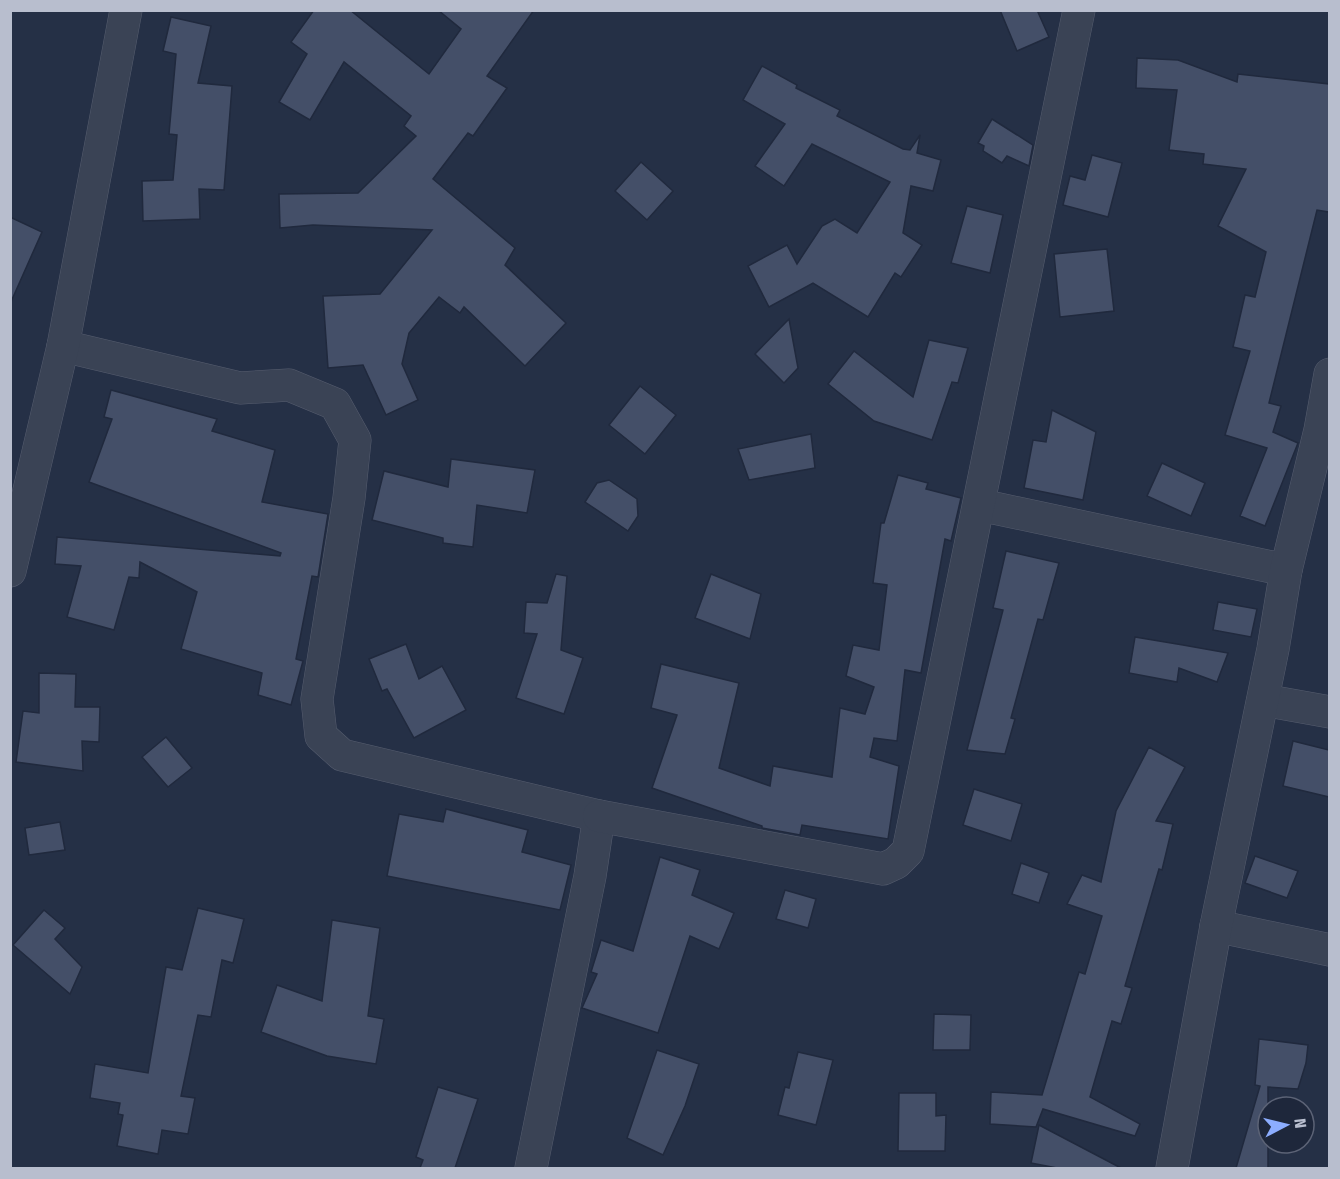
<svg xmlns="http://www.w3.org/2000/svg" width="1340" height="1179" font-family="'Fira Sans Condensed',sans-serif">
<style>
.building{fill:#444f68;stroke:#20293d;stroke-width:1.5}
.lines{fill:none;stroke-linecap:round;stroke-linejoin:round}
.minor-casing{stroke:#565d6f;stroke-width:33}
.minor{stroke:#3a4355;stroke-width:32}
</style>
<rect width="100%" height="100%" fill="#253046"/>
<!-- building -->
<g class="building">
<path d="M 314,10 L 350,10 L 429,74 L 461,29 L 438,10 L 534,10 L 487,76 L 507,88 L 473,136 L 468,133 L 433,179 L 515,248 L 505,265 L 566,323 L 525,366 L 464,307 L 460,313 L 439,297 L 409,333 L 402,364 L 418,400 L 386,415 L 363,365 L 328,368 L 323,296 L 380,294 L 432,230 L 313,225 L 280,228 L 279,194 L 358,193 L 416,136 L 404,126 L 411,116 L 344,62 L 310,120 L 279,102 L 307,54 L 291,42 Z"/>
<path d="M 1000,10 L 1037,10 L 1049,37 L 1017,51 Z"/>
<path d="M 171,17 L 211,26 L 198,83 L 232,86 L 224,190 L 199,189 L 200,219 L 143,221 L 142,181 L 173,180 L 177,135 L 169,134 L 176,54 L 163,51 Z"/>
<path d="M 1137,58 L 1178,60 L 1237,82 L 1238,74 L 1329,84 L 1329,212 L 1317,210 L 1269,403 L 1281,406 L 1273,432 L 1298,443 L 1265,526 L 1240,516 L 1267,448 L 1225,435 L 1250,351 L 1233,347 L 1245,295 L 1255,297 L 1266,252 L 1218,226 L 1246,169 L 1203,164 L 1204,154 L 1169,150 L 1177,90 L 1136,88 Z"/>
<path d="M 762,66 L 797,85 L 796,88 L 840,110 L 837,116 L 903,149 L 910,150 L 920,135 L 917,153 L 941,160 L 933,191 L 911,186 L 903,233 L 922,245 L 901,277 L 895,273 L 868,317 L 813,283 L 769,307 L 748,266 L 787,245 L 797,264 L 822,226 L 835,219 L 857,233 L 890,182 L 812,144 L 784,186 L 755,166 L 785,124 L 743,100 Z"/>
<path d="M 992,119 L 1033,145 L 1029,166 L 1007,156 L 1002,163 L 983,151 L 984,146 L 978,143 Z"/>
<path d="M 1092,155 L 1122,163 L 1108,217 L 1063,205 L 1070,176 L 1085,180 Z"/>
<path d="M 641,162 L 673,191 L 647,220 L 615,191 Z"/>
<path d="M 967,206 L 1003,215 L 990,273 L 951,263 Z"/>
<path d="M 10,217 L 42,232 L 10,304 Z"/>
<path d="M 1107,249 L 1114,311 L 1060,317 L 1054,254 Z"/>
<path d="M 789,319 L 798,368 L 784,383 L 755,354 Z"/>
<path d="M 929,340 L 968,348 L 958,383 L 952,382 L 932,440 L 874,421 L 828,384 L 854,351 L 913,397 Z"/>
<path d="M 640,386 L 676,415 L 645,454 L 609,425 Z"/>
<path d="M 111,390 L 217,419 L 212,431 L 275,450 L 262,502 L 328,514 L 318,577 L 312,576 L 296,659 L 303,661 L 291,705 L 258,695 L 262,673 L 181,649 L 197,592 L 140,562 L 139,578 L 129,577 L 114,630 L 67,617 L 81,566 L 55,564 L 57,537 L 280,556 L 281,553 L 89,482 L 112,419 L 104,417 Z"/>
<path d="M 1052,410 L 1096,432 L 1083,500 L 1024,488 L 1033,440 L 1046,442 Z"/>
<path d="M 811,434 L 815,468 L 749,480 L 738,449 Z"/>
<path d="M 451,459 L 535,470 L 527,513 L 477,505 L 473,547 L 443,543 L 443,538 L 372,520 L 384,471 L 448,487 Z"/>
<path d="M 1162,463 L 1205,483 L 1191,516 L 1147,496 Z"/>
<path d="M 898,475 L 928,483 L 926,489 L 961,498 L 951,541 L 945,539 L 921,673 L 905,670 L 897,741 L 874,738 L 870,757 L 899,766 L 888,839 L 802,825 L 800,835 L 762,828 L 762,826 L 652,788 L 677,715 L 651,708 L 661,664 L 739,683 L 719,768 L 770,786 L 773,766 L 832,777 L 840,708 L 865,714 L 874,687 L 846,676 L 853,645 L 879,650 L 887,585 L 873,583 L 881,523 L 884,523 Z"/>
<path d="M 609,480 L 637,499 L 638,516 L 628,531 L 585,502 L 597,483 Z"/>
<path d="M 1006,551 L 1059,563 L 1043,620 L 1038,619 L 1011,718 L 1015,719 L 1005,754 L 967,750 L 1003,610 L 993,608 Z"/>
<path d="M 556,574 L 567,576 L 561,650 L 583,658 L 564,714 L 516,698 L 537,634 L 524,633 L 526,602 L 547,603 Z"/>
<path d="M 711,574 L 761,594 L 750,639 L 695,618 Z"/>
<path d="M 1218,602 L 1257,609 L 1251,637 L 1213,630 Z"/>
<path d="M 1135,637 L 1183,645 L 1228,653 L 1217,682 L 1179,668 L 1177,682 L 1129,673 Z"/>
<path d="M 406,644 L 419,679 L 442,666 L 466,710 L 414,738 L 387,689 L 382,691 L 369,659 Z"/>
<path d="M 39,673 L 76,674 L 75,707 L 100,707 L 99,742 L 82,741 L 83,771 L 16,762 L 23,711 L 39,713 Z"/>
<path d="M 166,737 L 192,768 L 168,787 L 142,757 Z"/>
<path d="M 1293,741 L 1329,750 L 1329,797 L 1283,786 Z"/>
<path d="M 1149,747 L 1185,767 L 1156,821 L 1173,824 L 1162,870 L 1159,869 L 1125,986 L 1132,988 L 1121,1024 L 1112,1021 L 1090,1097 L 1140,1124 L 1135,1136 L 1043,1109 L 1036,1127 L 990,1124 L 991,1092 L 1042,1095 L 1079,972 L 1085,974 L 1102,916 L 1067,904 L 1082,875 L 1101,882 L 1116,811 Z"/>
<path d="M 974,789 L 1022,804 L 1011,841 L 963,825 Z"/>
<path d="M 446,809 L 528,830 L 522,852 L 571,865 L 560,910 L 387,876 L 399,814 L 443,822 Z"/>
<path d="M 60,822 L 65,850 L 29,855 L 25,828 Z"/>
<path d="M 1255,856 L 1298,871 L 1287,898 L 1245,883 Z"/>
<path d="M 660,857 L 700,870 L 692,895 L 734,913 L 719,949 L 690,936 L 658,1033 L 582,1008 L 597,974 L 591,972 L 601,940 L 633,951 Z"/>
<path d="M 1021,863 L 1049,873 L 1039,903 L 1012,894 Z"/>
<path d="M 785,890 L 816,899 L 808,928 L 776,919 Z"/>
<path d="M 198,908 L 244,919 L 233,963 L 222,960 L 211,1017 L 198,1015 L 181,1096 L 195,1098 L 188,1134 L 162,1130 L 158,1154 L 117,1146 L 123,1115 L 118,1114 L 120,1103 L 90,1098 L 95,1064 L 148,1073 L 166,967 L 182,970 Z"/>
<path d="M 44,910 L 65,928 L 55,939 L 82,967 L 70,994 L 13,945 Z"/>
<path d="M 332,920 L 380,928 L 368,1016 L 384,1019 L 376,1064 L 327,1056 L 261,1032 L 277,985 L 322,1001 Z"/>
<path d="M 934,1014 L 971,1015 L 970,1050 L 933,1050 Z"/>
<path d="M 1259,1039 L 1308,1045 L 1306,1063 L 1298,1089 L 1268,1087 L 1268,1168 L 1236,1168 L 1260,1086 L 1255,1085 Z"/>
<path d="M 657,1050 L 699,1064 L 685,1106 L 663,1155 L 627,1138 Z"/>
<path d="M 798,1052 L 833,1060 L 816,1125 L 778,1115 L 785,1087 L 789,1088 Z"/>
<path d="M 438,1087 L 478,1099 L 455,1168 L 420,1168 L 423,1160 L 416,1157 Z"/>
<path d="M 899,1093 L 936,1093 L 936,1116 L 946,1115 L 945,1151 L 898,1151 Z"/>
<path d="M 1039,1125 L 1121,1168 L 1057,1168 L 1031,1163 Z"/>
</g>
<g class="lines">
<!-- minor casing -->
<g class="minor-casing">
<g id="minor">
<path d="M 63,346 L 240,388 L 289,385 L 335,404 L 355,440 L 349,498 L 317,699 L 321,736 L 342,755 L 599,816 L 590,876 L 531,1168"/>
<path d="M 980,505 L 1286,570"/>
<path d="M 10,571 L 63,346 L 126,10"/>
<path d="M 1263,700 L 1330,712"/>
<path d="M 599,816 L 883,869 L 896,863 L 908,851 L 1079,10"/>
<path d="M 1216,926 L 1330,950"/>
<path d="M 1172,1168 L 1216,926 L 1273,649 L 1286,570 L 1320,430 L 1330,374"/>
</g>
</g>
<!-- minor -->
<use href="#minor" class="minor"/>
</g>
<!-- border -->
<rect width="1340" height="1179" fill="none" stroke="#b8bece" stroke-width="24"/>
<!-- north arrow -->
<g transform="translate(1286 1125) rotate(83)"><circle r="28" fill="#1e273b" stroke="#5c6376" stroke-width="1.5"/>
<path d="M0-4.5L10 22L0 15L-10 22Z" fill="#8cadff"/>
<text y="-9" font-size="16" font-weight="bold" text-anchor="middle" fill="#b8bece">N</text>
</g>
</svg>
